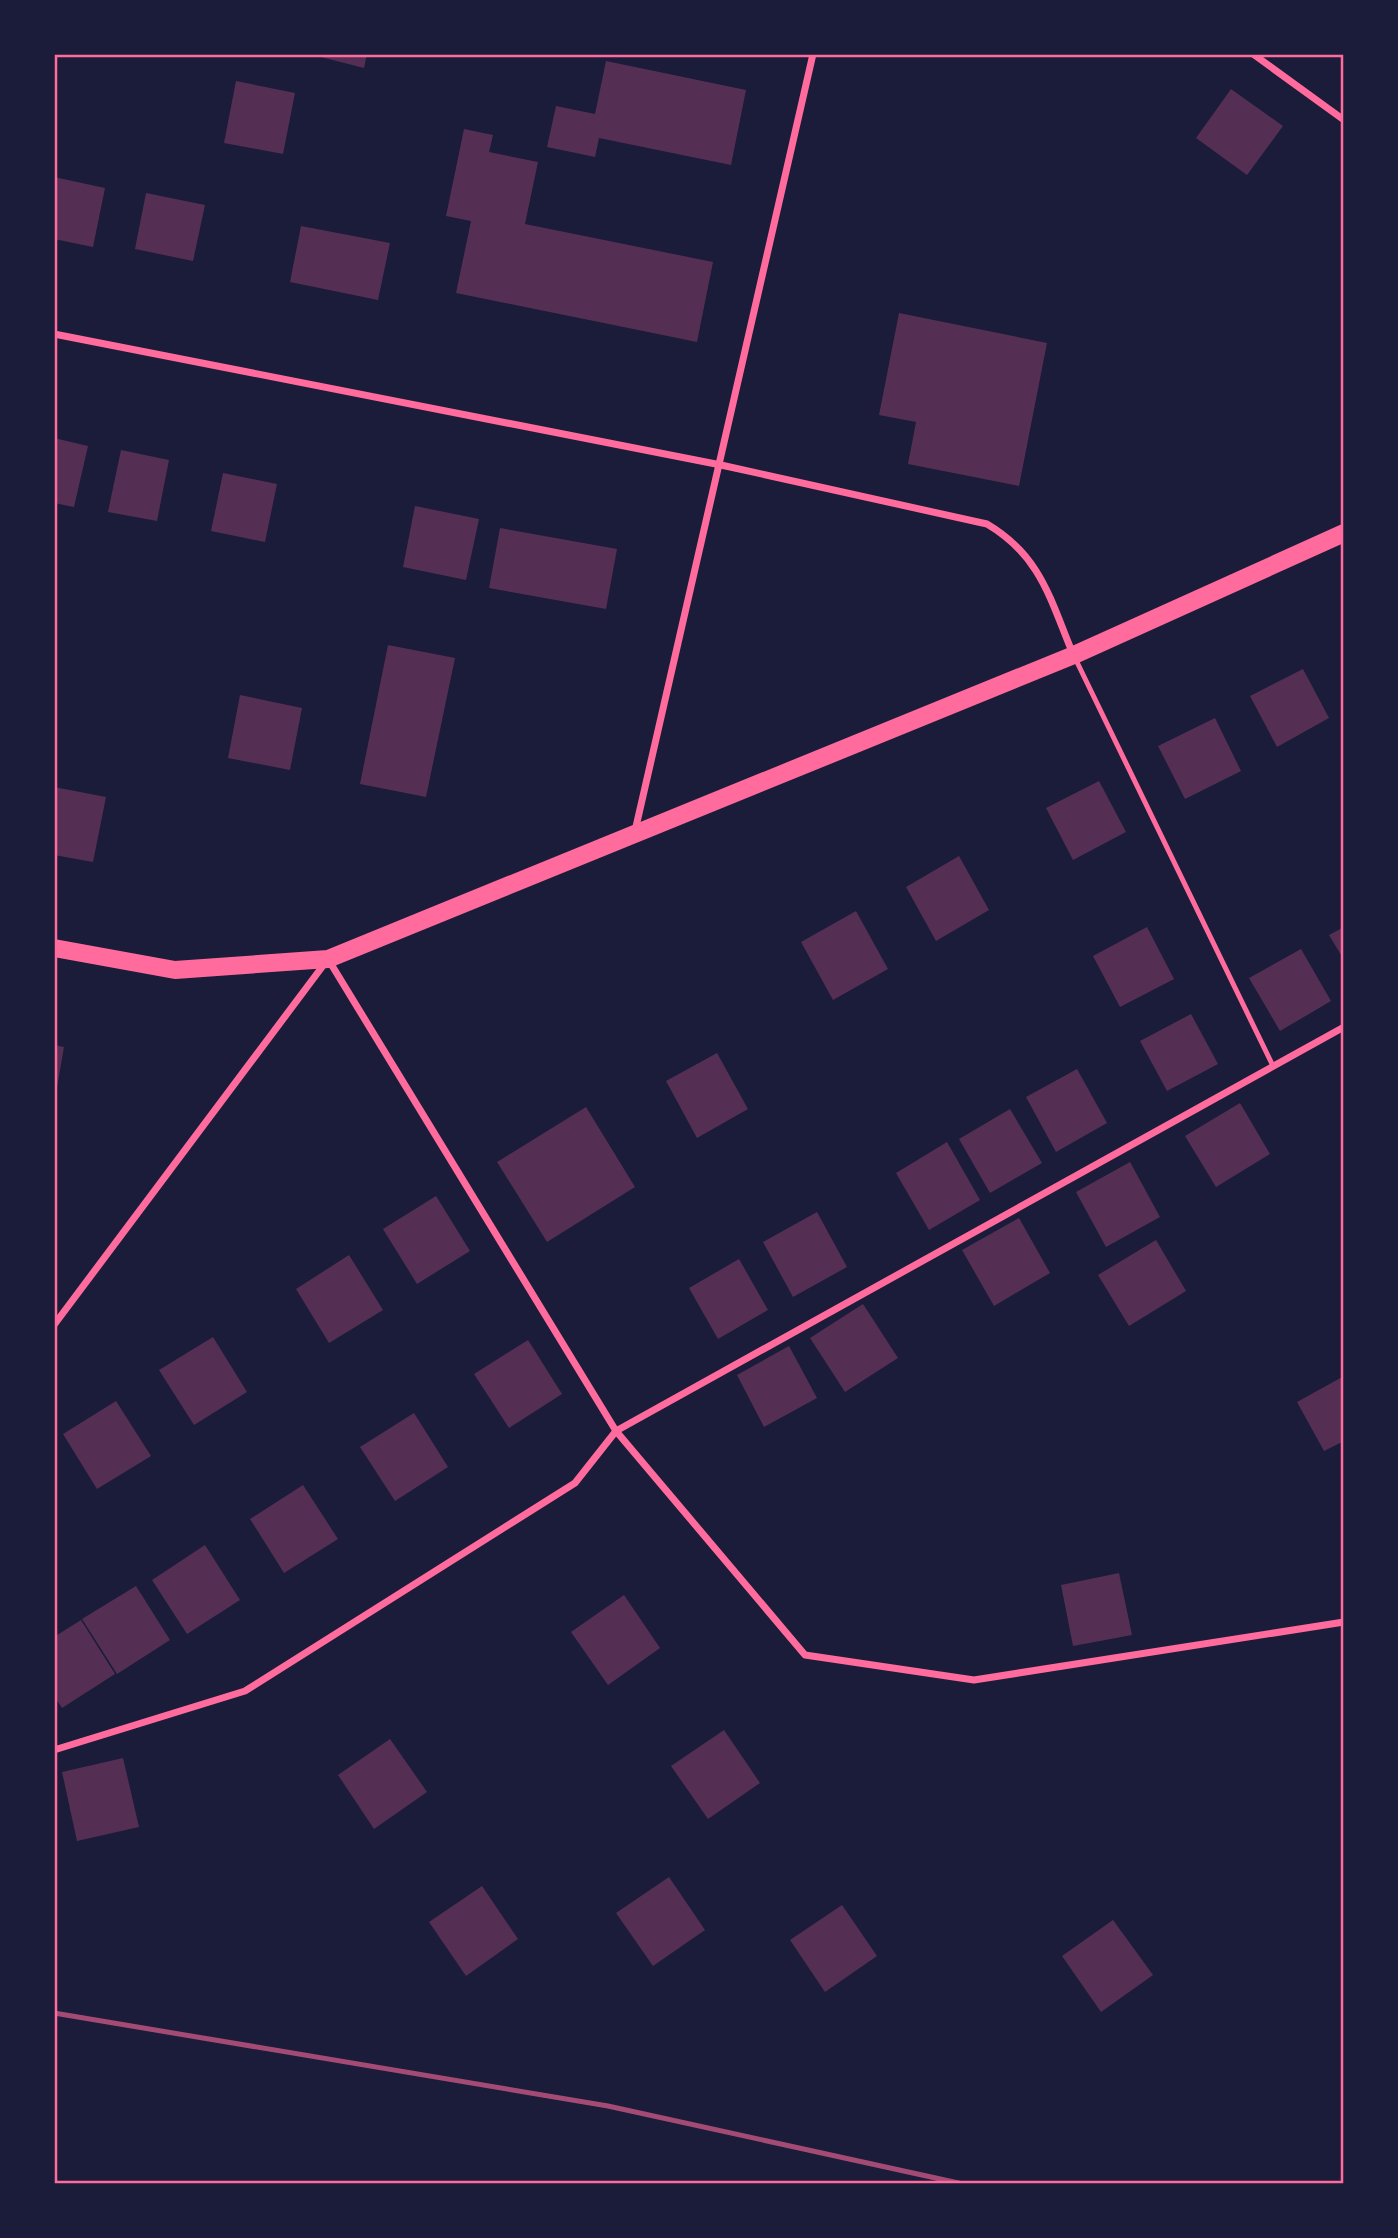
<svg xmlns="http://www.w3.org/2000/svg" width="1398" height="2238" font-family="Lora,serif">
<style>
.building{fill:#542f53}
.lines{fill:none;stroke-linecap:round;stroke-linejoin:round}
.service{stroke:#ff6b9d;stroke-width:5}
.minor{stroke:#ff6b9d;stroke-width:7}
.primary{stroke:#ff6b9d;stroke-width:18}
.rail{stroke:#a44b75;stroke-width:5}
.neatline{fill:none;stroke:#ff6b9d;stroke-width:2.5}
</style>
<rect width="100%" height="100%" fill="#1b1b3a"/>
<!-- building -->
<g class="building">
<path d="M 309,54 L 367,54 L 364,68 Z"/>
<path d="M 606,61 L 746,90 L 731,165 L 599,138 L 595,157 L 547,147 L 556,106 L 595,114 Z"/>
<path d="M 236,81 L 295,93 L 283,154 L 224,143 Z"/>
<path d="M 1231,89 L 1283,126 L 1247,175 L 1196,138 Z"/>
<path d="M 464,129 L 493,135 L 489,152 L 538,162 L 525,224 L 713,262 L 697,342 L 456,293 L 471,221 L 446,216 Z"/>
<path d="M 54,177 L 105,188 L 93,247 L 54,239 Z"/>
<path d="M 146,193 L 205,205 L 193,261 L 135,249 Z"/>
<path d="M 301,226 L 390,243 L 378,300 L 290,282 Z"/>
<path d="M 899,313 L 1047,343 L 1019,486 L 908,464 L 916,422 L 879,415 Z"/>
<path d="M 54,438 L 88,446 L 74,507 L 54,503 Z"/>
<path d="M 121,450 L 169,460 L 157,521 L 108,512 Z"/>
<path d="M 223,473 L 277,484 L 265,542 L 211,531 Z"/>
<path d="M 415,506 L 479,519 L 466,580 L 403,567 Z"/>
<path d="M 500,528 L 617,549 L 606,609 L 489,588 Z"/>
<path d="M 388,645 L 455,658 L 426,797 L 360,784 Z"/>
<path d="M 1303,669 L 1329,718 L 1277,747 L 1250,696 Z"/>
<path d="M 240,695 L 302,708 L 290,770 L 228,758 Z"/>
<path d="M 1215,718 L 1241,771 L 1185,799 L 1158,746 Z"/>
<path d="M 1099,781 L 1126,832 L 1073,860 L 1046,808 Z"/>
<path d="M 54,787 L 106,797 L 93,862 L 54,855 Z"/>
<path d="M 959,856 L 989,910 L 936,941 L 906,887 Z"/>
<path d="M 856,911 L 888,969 L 833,1000 L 801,942 Z"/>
<path d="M 1147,927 L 1174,979 L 1120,1007 L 1093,956 Z"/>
<path d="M 1344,927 L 1344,960 L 1329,935 Z"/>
<path d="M 1301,949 L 1331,1001 L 1280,1031 L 1249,978 Z"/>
<path d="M 1191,1014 L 1218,1064 L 1167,1091 L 1140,1041 Z"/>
<path d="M 54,1045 L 64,1047 L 56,1093 L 54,1093 Z"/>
<path d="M 717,1053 L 748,1109 L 697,1138 L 666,1081 Z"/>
<path d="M 1077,1069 L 1107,1123 L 1056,1152 L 1026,1097 Z"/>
<path d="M 1240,1103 L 1270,1154 L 1216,1187 L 1185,1136 Z"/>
<path d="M 586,1107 L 635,1187 L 547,1242 L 497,1162 Z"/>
<path d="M 1010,1109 L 1042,1163 L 990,1193 L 959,1139 Z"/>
<path d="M 947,1142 L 980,1200 L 929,1230 L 896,1173 Z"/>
<path d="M 1130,1162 L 1160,1217 L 1106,1247 L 1076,1192 Z"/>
<path d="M 436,1196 L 470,1251 L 417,1284 L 383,1229 Z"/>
<path d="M 817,1212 L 847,1267 L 793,1297 L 763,1242 Z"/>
<path d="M 1019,1218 L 1050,1273 L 994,1306 L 962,1250 Z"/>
<path d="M 1156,1240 L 1186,1291 L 1129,1326 L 1098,1275 Z"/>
<path d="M 349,1255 L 383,1310 L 329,1343 L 296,1289 Z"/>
<path d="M 739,1259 L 768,1310 L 718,1339 L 689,1288 Z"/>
<path d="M 863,1304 L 898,1358 L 845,1392 L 810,1338 Z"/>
<path d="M 213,1337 L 247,1392 L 194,1425 L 159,1370 Z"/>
<path d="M 528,1340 L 562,1394 L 509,1428 L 474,1374 Z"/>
<path d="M 789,1346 L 817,1398 L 764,1427 L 737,1375 Z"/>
<path d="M 1344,1376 L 1344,1441 L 1324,1451 L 1297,1402 Z"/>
<path d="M 116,1401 L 151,1456 L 97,1489 L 63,1434 Z"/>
<path d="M 414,1413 L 448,1467 L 395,1501 L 360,1447 Z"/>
<path d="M 303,1485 L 338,1539 L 284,1573 L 250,1519 Z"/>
<path d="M 205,1545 L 240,1600 L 187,1634 L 152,1580 Z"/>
<path d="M 1119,1573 L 1132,1635 L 1073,1646 L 1061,1585 Z"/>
<path d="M 136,1586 L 170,1640 L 117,1674 L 82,1619 Z"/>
<path d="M 624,1595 L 660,1648 L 608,1685 L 571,1632 Z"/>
<path d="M 81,1620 L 115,1674 L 62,1708 L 54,1696 L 54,1637 Z"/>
<path d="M 724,1730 L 760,1783 L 708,1819 L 671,1766 Z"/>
<path d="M 390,1739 L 427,1792 L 374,1829 L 338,1775 Z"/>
<path d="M 123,1758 L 139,1827 L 77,1841 L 62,1772 Z"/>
<path d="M 669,1877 L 705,1930 L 653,1966 L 616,1913 Z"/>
<path d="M 482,1886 L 518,1939 L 466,1976 L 429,1922 Z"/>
<path d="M 842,1905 L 877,1956 L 825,1992 L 790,1940 Z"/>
<path d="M 1113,1920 L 1153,1975 L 1101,2012 L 1062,1956 Z"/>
</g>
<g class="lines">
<!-- service -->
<path class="service" d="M 1075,658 L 1273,1066"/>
<!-- minor -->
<g class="minor">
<path d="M 1253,54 L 1344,120"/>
<path d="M 54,334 L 721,465 L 987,524 C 1041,556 1050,599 1073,654"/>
<path d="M 635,831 L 813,54"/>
<path d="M 54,1325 L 328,959 L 616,1431 L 805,1655 L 974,1680 L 1344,1622"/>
<path d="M 54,1750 L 245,1691 L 575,1483 L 616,1431 L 1344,1027"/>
</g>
<!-- primary -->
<path class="primary" d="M 54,948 L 175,970 L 328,959 L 1074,655 L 1344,533"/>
<!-- rail -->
<path class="rail" d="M 54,2013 L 608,2106 L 963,2184"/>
</g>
<!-- border -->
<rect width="1398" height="2238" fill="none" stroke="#1b1b3a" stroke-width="112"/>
<rect x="56" y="56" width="1286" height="2126" class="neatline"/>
</svg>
